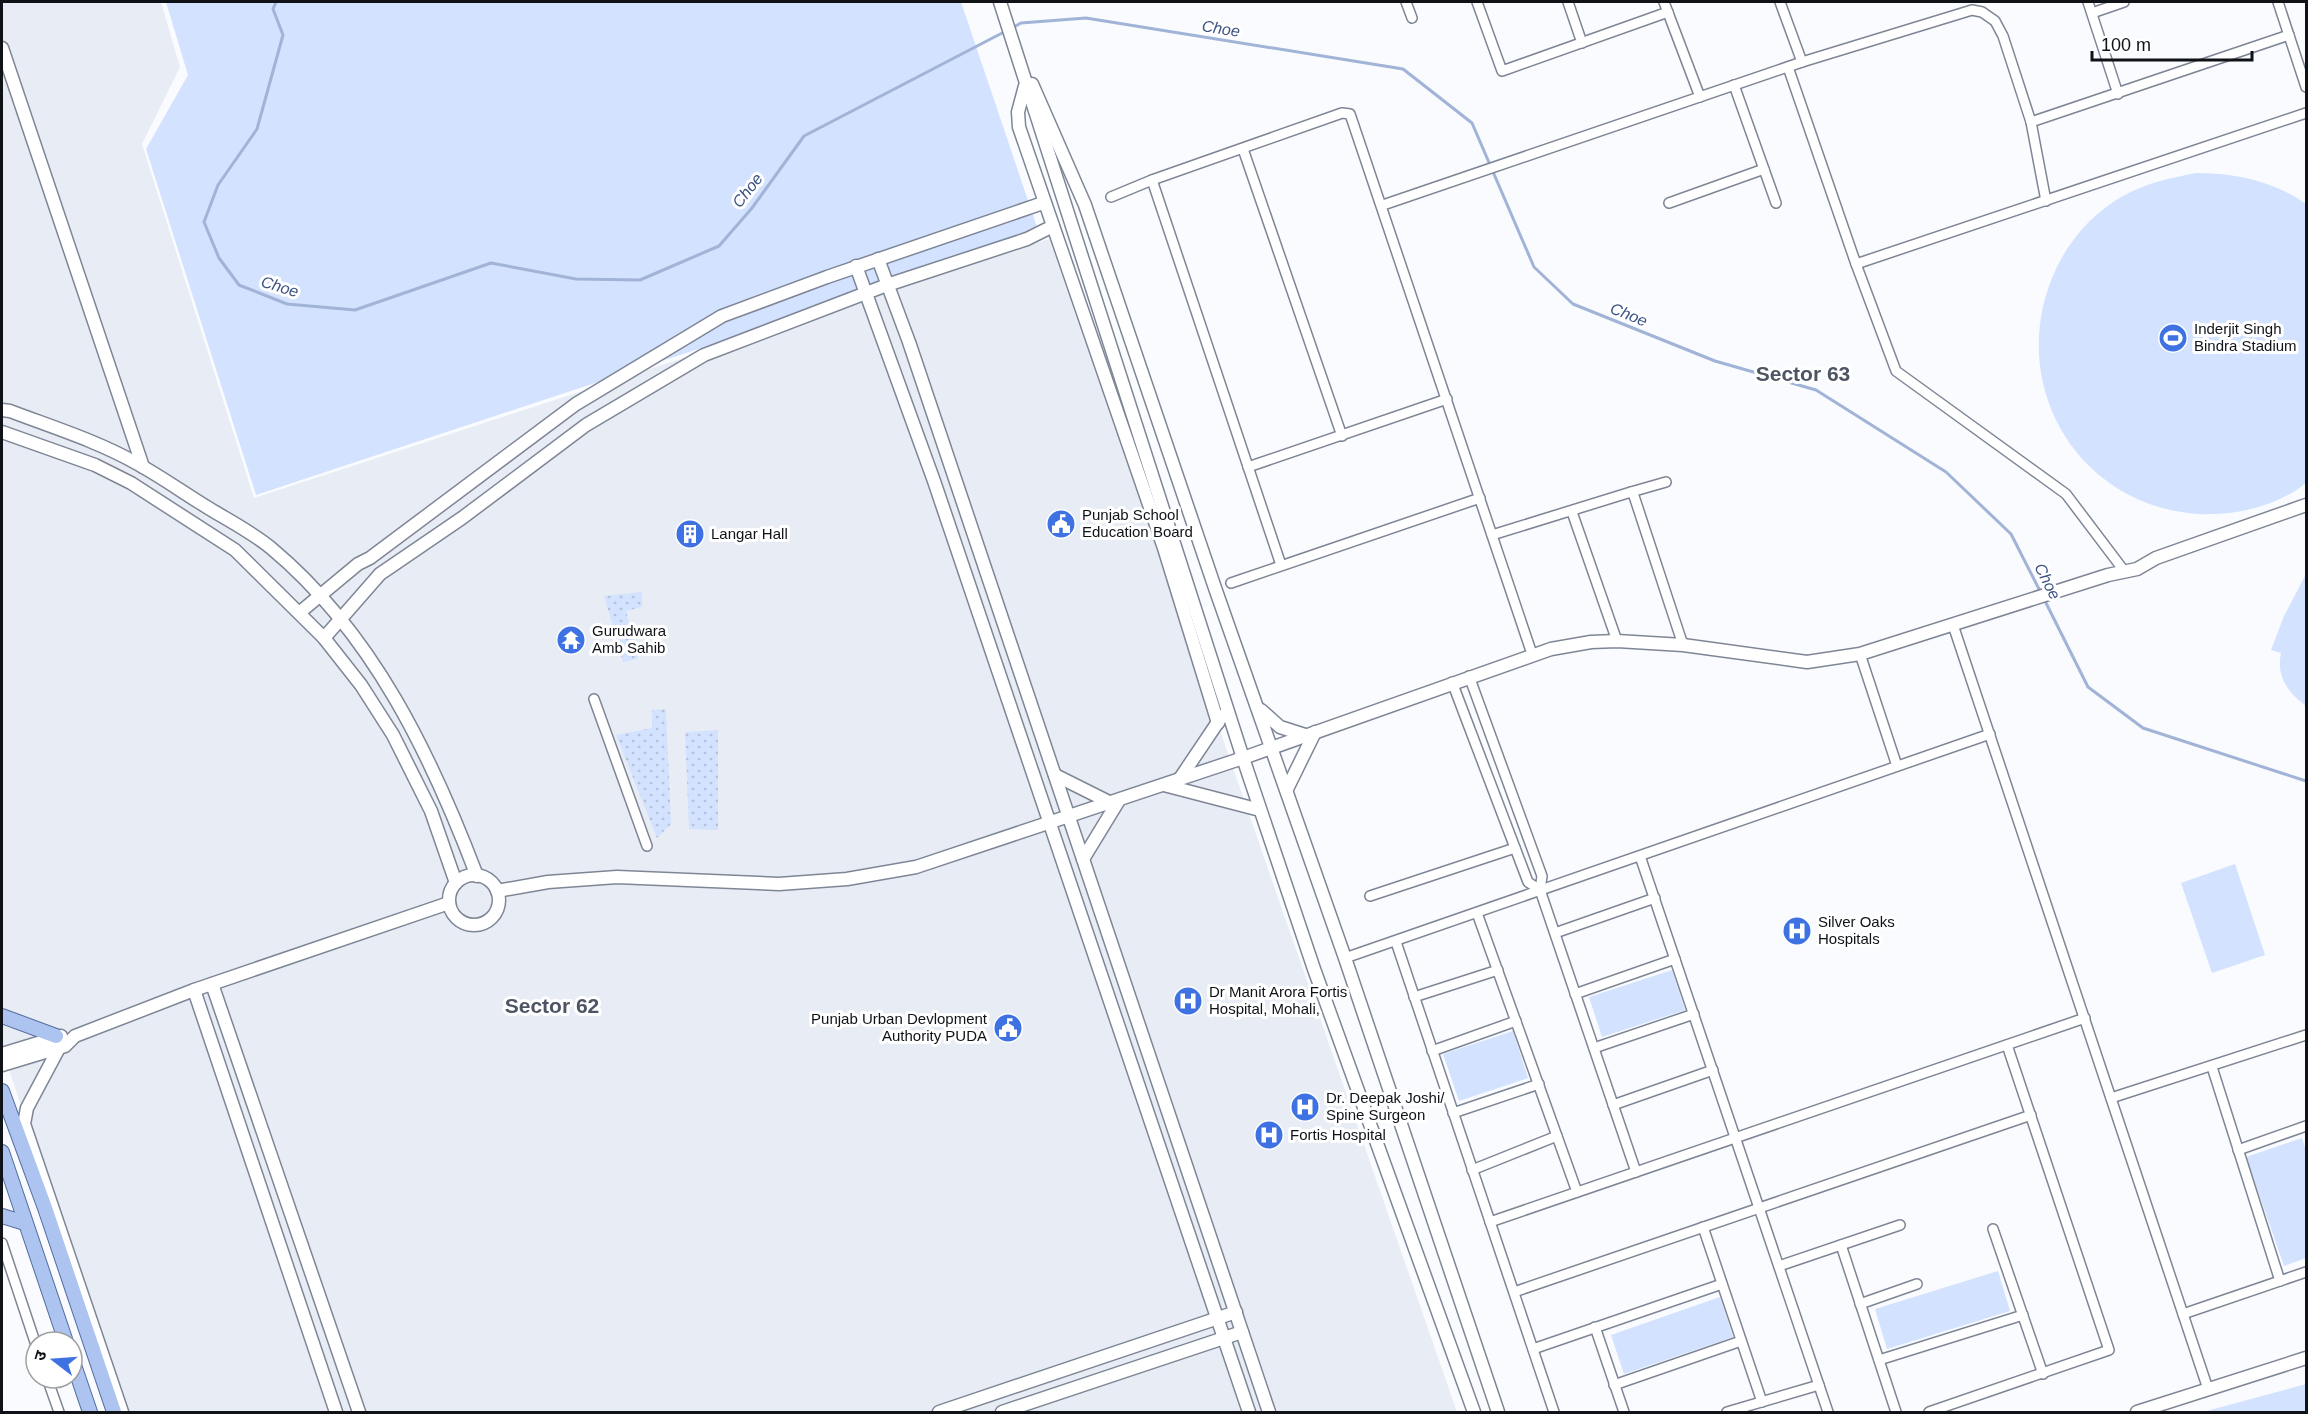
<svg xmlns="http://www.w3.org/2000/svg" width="2308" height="1414" font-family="Arial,'Noto Sans Devanagari',sans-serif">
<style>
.built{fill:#e8edf5}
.grass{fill:url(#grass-dots)}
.park{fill:#d3e2fe}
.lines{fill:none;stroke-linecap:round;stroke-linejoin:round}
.stream{stroke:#a1b3d6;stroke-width:3}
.street-casing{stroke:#7e8696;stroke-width:12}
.secondary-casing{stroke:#7e8696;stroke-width:15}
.primary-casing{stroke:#526c9e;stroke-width:16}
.street{stroke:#fff;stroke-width:9}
.secondary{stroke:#fff;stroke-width:12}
.primary{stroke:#adc4f1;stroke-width:14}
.labels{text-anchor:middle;stroke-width:6;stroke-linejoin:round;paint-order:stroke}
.poi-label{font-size:15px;fill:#0f1217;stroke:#fff;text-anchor:start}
.water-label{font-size:16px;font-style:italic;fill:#3c5383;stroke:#fff}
.district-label{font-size:21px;font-weight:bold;fill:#4d5563;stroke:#fff}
</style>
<defs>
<pattern id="grass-dots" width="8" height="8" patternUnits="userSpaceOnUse" patternTransform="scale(1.5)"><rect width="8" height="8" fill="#d3e2fe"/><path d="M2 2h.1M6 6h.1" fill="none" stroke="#b4c1d9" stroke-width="1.8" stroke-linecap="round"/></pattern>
</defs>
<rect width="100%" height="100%" fill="#f9fbfe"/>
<!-- built -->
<path class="built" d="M 2,2 L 161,2 L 180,67 L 142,144 L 254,498 L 1049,239 L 1457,1412 L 124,1412 L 2,1049 Z"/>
<!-- grass -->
<g class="grass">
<path d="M 642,592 L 642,607 L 626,611 L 638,659 L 623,662 L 604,596 Z"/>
<path d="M 666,709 L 671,824 L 657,838 L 616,735 L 652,728 L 652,710 Z"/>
<path d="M 718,730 L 718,830 L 689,829 L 685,732 Z"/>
</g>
<!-- park -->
<g class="park">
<path d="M 166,2 L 961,2 L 1040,236 L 256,495 L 146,149 L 188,75 Z"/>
<path d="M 2196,173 C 2235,173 2274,181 2306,204 L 2306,483 C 2278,506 2235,516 2199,514 C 2075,506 2004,380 2056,269 C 2070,239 2094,212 2123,196 C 2146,183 2170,178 2196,173 Z"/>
<path d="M 2306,574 L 2306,706 C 2288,693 2276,676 2281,653 L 2271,650 L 2284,616 Z"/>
<path d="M 2235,864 L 2265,955 L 2212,973 L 2181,883 Z"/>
<path d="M 1672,970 L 1685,1010 L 1602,1037 L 1589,997 Z"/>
<path d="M 1513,1031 L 1528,1078 L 1459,1101 L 1443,1054 Z"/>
<path d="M 2302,1138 L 2306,1151 L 2306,1258 L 2284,1266 L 2246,1157 Z"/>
<path d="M 1998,1271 L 2010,1311 L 1887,1349 L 1875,1309 Z"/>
<path d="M 1720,1297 L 1733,1337 L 1624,1374 L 1611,1335 Z"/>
<path d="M 2306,1384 L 2306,1412 L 2203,1412 Z"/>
</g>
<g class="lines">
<!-- stream -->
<g class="stream">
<path d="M 276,2 L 273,9 L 283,35 L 257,129 L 218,185 L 204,222 L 219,258 L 239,285 L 287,304 L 355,310 L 491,263 L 576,279 L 640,280 L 719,246 L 752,208 L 804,136 L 1006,31"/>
<path d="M 1012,28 L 1021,23 L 1086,18 L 1403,69 L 1472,123 L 1534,267 L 1573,304 L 1715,361 L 1816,390 L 1946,472 L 2011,534 L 2041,593"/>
<path d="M 2044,599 L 2088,687 L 2143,728 L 2306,781"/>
</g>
<!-- street casing -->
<g class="street-casing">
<g id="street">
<path d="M 1406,2 L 1412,18"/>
<path d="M 1477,2 L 1502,71 L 1668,12"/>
<path d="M 1568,2 L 1582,43"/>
<path d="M 1664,2 L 1700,97"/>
<path d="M 1780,2 L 1802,62"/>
<path d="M 2088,2 L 2118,94"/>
<path d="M 2278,2 L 2306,87"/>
<path d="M 2092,13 L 2124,2"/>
<path d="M 1788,67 L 1856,264 L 1896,371 L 2066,494 L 2125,572"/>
<path d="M 1734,85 L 1776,203"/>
<path d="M 2031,122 L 2289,35"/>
<path d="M 1243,149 L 1342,436"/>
<path d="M 1152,180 L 1281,565"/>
<path d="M 1111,197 L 1152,180 L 1342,113 L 1350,114 L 1532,654"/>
<path d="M 1669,203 L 1764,169"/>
<path d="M 1383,205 L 1802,62 L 1972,10 L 1982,12 L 1995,21 L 2003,36 L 2031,122 L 2046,201"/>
<path d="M 1856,264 L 2306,113"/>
<path d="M 1248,467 L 1447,399"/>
<path d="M 1631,492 L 1666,482"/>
<path d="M 1572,512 L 1617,641"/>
<path d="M 1492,535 L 1631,492 L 1634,496 L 1683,645"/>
<path d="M 1231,583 L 1480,498"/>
<path d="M 1953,625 L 2208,1389"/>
<path d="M 1860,654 L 1897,766"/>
<path d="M 1469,676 L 1542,876 L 1540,890 L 1636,1172"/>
<path d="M 1452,682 L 1528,882 L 1540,890"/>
<path d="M 594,699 L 647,846"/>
<path d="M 1640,856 L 1828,1412"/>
<path d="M 1370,896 L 1515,848"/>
<path d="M 1477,913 L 1577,1192"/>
<path d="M 1555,933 L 1655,898"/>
<path d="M 1396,942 L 1554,1412"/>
<path d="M 1345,958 L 1990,734"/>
<path d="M 1575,994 L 1675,959"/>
<path d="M 1414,997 L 1498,970"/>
<path d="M 1594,1048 L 1694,1014"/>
<path d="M 1432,1051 L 1516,1021"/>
<path d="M 2212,1067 L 2280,1281"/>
<path d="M 2111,1098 L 2306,1035"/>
<path d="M 1613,1105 L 1713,1070"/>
<path d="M 1453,1113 L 1539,1084"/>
<path d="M 2238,1150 L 2306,1126"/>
<path d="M 1472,1170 L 1557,1136"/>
<path d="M 1490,1222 L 2085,1018"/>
<path d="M 1703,1227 L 1762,1402"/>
<path d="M 1993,1229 L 2043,1374"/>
<path d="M 2,1243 L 36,1345"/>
<path d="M 1841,1245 L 1896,1412"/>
<path d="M 1779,1266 L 1900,1225"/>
<path d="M 1514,1292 L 2031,1115"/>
<path d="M 1860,1304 L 1917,1284"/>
<path d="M 2183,1314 L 2306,1272"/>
<path d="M 1595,1327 L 1624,1412"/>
<path d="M 1533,1349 L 1722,1284"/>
<path d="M 1879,1360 L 2023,1315"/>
<path d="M 47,1378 L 59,1412"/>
<path d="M 1614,1385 L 1741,1341"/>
<path d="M 1727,1412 L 1819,1385"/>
<path d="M 1929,1412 L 2109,1350 L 2007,1045"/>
</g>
</g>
<!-- secondary casing -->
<g class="secondary-casing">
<g id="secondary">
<path d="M 1000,2 L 1243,758 L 1314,969 L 1474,1412"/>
<path d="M 2,48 L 143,467"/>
<path d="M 1032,84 L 1085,205 L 1215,588 L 1345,958 L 1498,1412"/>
<path d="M 1025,86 L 1018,112 L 1019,127 L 1164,548 L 1218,723"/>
<path d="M 878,259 L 909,342 L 1269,1412"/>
<path d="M 856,266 L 934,481 L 1249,1412"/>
<path d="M 2,410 L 10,411 C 52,427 97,441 136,463 C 162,477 185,494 210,509 C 230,521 253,533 271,548 C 373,633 431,755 477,876"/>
<path d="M 2,432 L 95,465 L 131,483 L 235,550 L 324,638 L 361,685 L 393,735 L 431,811 L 456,883"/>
<path d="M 299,613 L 358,564 L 370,558 L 576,404 L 722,316 L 827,277 L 1043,203"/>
<path d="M 324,638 L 380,574 L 462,518 L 586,425 L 704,355 L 887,285 L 1027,239 L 1053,226"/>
<path d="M 1261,710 L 1280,727 L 1305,735"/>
<path d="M 1055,775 L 1111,803"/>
<path d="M 1179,780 L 1222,716"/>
<path d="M 1164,785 L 1260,810"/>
<path d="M 1287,789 L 1315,732"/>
<path d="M 1083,859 L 1119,800"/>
<circle cx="474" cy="900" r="25"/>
<path d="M 497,891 L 548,882 L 617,877 L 779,884 L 847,879 L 916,867 L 1243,758 L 1551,649 L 1591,642 L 1617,641 L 1683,645 L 1807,662 L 1860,654 L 2108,575 L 2137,569 L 2156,558 L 2306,505"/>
<path d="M 212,984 L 359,1412"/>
<path d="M 194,990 L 336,1412"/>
<path d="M 59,1048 L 27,1108 L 24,1124 L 122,1412"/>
<path d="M 2,1054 L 61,1036"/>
<path d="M 2,1065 L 65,1046 L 75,1036 L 194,990 L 449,903"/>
<path d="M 939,1412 L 1236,1312"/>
<path d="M 1002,1412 L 1242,1332"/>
<path d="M 2137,1412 L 2306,1358"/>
</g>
</g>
<!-- primary casing -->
<g class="primary-casing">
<g id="primary">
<path d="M 2,1016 L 56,1036"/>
<path d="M 2,1091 L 45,1208 L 114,1412"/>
<path d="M 2,1152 L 66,1342"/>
<path d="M 2,1216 L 25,1223"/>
<path d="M 72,1359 L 90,1412"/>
</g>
</g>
<!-- street -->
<use href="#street" class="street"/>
<!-- secondary -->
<use href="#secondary" class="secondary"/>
<!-- primary -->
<use href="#primary" class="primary"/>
</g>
<!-- icons -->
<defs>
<g id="stadium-disc" transform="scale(1.5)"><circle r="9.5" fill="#3e71e2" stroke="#fff"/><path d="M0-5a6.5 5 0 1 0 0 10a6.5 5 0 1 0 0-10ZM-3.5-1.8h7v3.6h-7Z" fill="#fff"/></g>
<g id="civic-disc" transform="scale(1.5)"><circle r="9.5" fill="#3e71e2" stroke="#fff"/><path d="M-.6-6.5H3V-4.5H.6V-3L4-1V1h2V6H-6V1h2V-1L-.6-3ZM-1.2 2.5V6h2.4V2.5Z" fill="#fff"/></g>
<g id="building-disc" transform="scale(1.5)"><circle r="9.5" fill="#3e71e2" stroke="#fff"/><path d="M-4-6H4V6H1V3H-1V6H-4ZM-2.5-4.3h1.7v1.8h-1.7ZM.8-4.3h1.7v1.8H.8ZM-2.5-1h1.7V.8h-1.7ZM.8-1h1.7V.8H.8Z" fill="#fff"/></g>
<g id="temple-disc" transform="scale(1.5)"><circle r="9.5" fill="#3e71e2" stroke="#fff"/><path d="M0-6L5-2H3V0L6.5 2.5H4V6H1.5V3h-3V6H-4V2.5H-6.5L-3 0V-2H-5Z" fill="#fff"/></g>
<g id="hospital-disc" transform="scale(1.5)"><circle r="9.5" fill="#3e71e2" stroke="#fff"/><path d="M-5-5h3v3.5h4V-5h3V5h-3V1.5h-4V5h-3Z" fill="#fff"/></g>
</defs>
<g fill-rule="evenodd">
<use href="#stadium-disc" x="2173" y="338"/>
<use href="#civic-disc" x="1061" y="524"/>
<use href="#building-disc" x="690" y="534"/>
<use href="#temple-disc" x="571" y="640"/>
<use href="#hospital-disc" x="1797" y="931"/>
<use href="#hospital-disc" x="1188" y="1001"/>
<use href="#civic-disc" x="1008" y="1028"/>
<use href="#hospital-disc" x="1305" y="1107"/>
<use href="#hospital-disc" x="1269" y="1135"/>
</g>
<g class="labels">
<!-- poi labels -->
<g class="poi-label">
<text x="2194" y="334">Inderjit Singh<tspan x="2194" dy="17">Bindra Stadium</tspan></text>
<text x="1082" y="520">Punjab School<tspan x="1082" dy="17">Education Board</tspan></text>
<text x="711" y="539">Langar Hall</text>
<text x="592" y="636">Gurudwara<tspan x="592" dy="17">Amb Sahib</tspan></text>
<text x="1818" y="927">Silver Oaks<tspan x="1818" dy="17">Hospitals</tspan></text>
<text x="1209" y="997">Dr Manit Arora Fortis<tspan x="1209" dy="17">Hospital, Mohali,</tspan></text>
<text x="987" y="1024" text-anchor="end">Punjab Urban Devlopment<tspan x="987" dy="17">Authority PUDA</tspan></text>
<text x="1326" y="1103">Dr. Deepak Joshi/<tspan x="1326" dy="17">Spine Surgeon</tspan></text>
<text x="1290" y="1140">Fortis Hospital</text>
</g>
<!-- water labels -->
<g class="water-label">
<text transform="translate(1221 28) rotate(9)" y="6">Choe</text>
<text transform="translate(747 190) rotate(-52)" y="6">Choe</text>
<text transform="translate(280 286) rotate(17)" y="6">Choe</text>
<text transform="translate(1629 314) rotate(22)" y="6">Choe</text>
<text transform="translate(2048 581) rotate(63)" y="6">Choe</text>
</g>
<!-- district labels -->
<g class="district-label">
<text x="1803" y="381">Sector 63</text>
<text x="552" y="1013">Sector 62</text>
</g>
</g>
<!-- border -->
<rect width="2308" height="1414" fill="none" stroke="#0f1217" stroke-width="6"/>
<!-- north arrow -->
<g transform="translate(54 1360) rotate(287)"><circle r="28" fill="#ffffff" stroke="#9fa0a2" stroke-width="1.5"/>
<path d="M0-4.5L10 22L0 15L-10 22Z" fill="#3e71e2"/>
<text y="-9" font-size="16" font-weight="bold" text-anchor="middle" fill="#0f1217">उ</text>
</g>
<!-- scale -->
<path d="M2092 51v9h160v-9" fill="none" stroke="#0f1217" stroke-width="3"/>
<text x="2101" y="51" font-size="18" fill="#0f1217" stroke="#ffffff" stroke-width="4.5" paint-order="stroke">100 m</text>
</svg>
